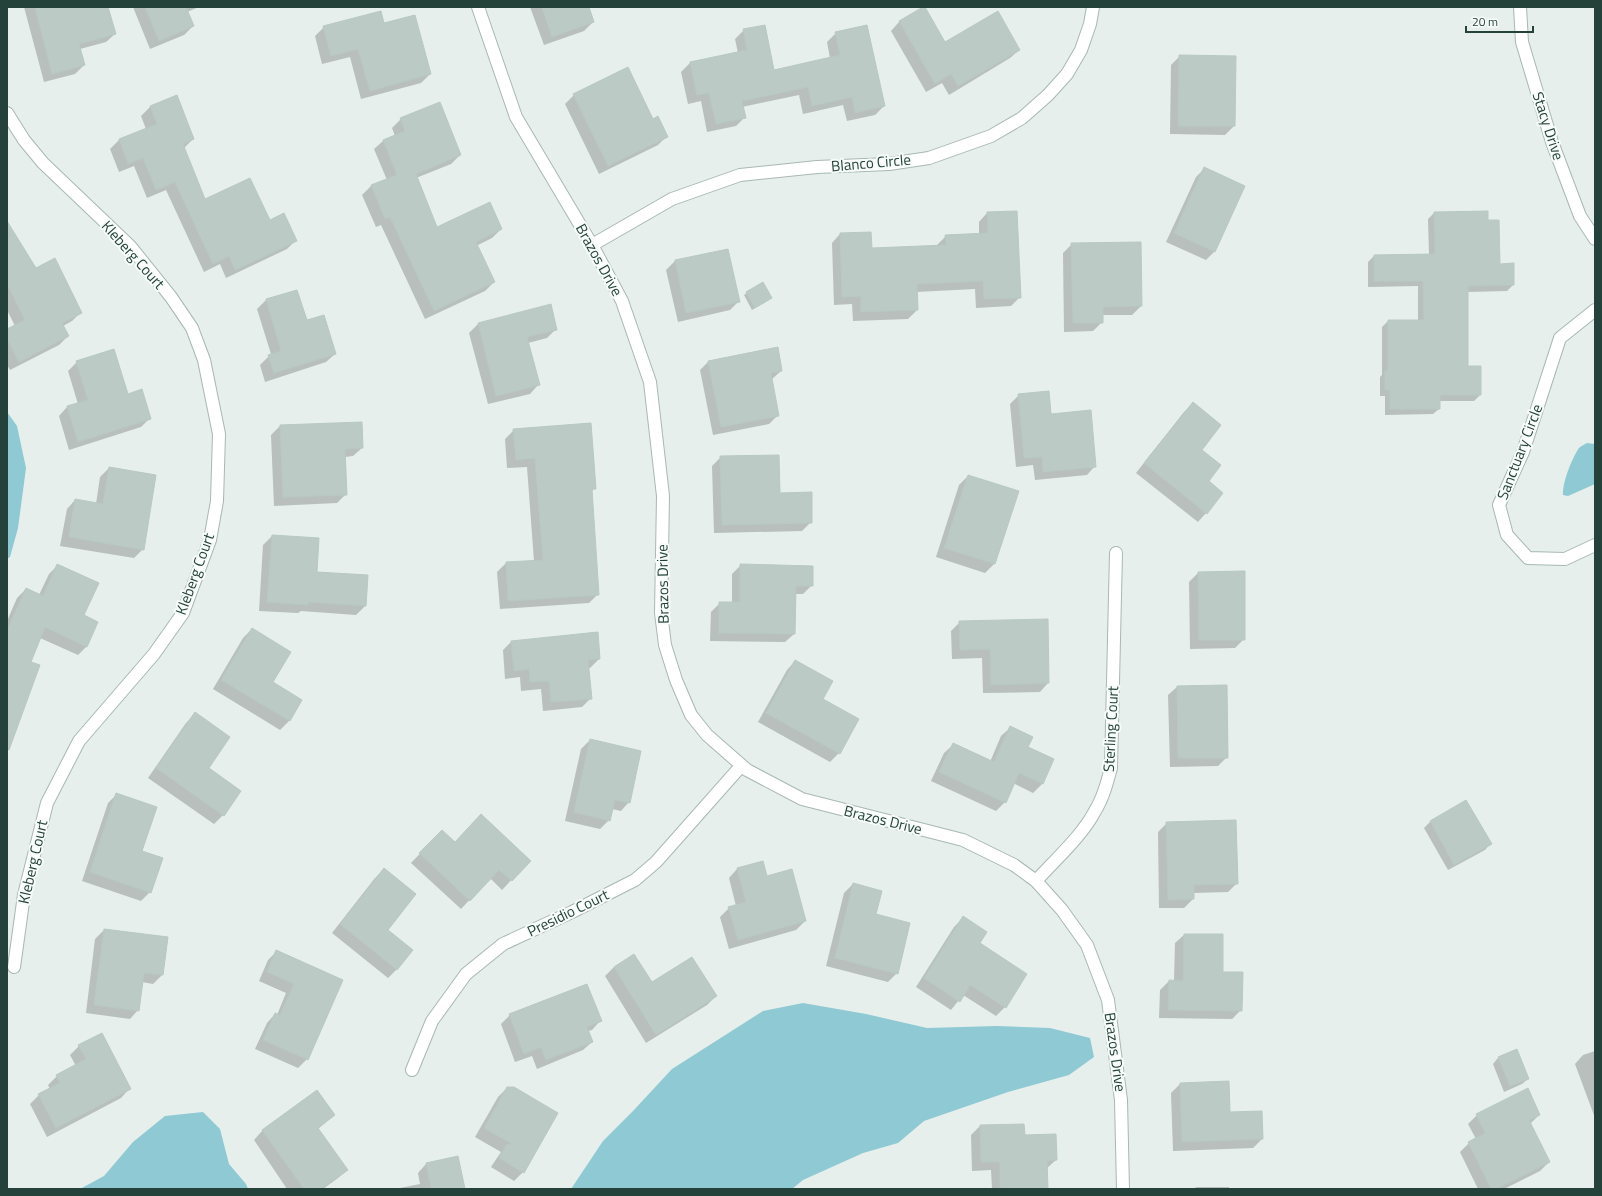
<svg xmlns="http://www.w3.org/2000/svg" width="1602" height="1196" font-family="'Titillium Web',sans-serif">
<style>
.water{fill:#8ec9d4}
.shadow{fill:#0003}
.building{fill:#bbcac4;stroke:#b8c9c2}
.lines{fill:none;stroke-linecap:round;stroke-linejoin:round}
.minor-casing{stroke:#a8b8b2;stroke-width:14}
.minor{stroke:#fff;stroke-width:12}
.labels{text-anchor:middle;stroke-width:4;stroke-linejoin:round;paint-order:stroke}
.street-label{font-size:15px;fill:#24423a;stroke:#f7fbf9}
</style>
<rect width="100%" height="100%" fill="#e6efeb"/>
<!-- water -->
<g class="water">
<path d="M 7,412 L 17,426 L 26,468 L 18,528 L 10,557 L 7,559 Z"/>
<path d="M 1587,443 L 1595,444 L 1595,484 L 1568,496 L 1563,495 C 1562,483 1572,458 1579,448 C 1581,446 1585,444 1587,443 Z"/>
<path d="M 803,1003 L 866,1014 L 927,1028 L 997,1026 L 1050,1028 L 1090,1038 L 1094,1057 L 1069,1075 L 1008,1092 L 924,1121 L 898,1143 L 863,1153 L 803,1180 L 792,1189 L 571,1189 L 603,1141 L 633,1111 L 672,1069 L 763,1011 Z"/>
<path d="M 203,1112 L 220,1129 L 229,1164 L 246,1184 L 248,1189 L 80,1189 L 104,1176 L 133,1142 L 165,1116 Z"/>
</g>
<!-- shadow -->
<g class="shadow">
<path d="M 24,7 L 107,7 L 115,34 L 106,42 L 80,49 L 84,65 L 75,74 L 44,82 Z"/>
<path d="M 133,7 L 199,7 L 187,12 L 193,26 L 184,35 L 150,49 Z"/>
<path d="M 530,7 L 588,7 L 593,22 L 584,31 L 544,45 Z"/>
<path d="M 924,7 L 945,43 L 1019,50 L 1010,58 L 949,95 L 942,83 L 926,92 L 891,31 L 899,22 Z"/>
<path d="M 1150,7 L 1208,7 L 1150,8 Z"/>
<path d="M 383,24 L 430,74 L 421,83 L 361,99 L 350,57 L 322,64 L 315,36 L 324,27 Z"/>
<path d="M 744,30 L 773,71 L 830,58 L 827,42 L 836,33 L 884,106 L 875,115 L 847,121 L 843,105 L 803,114 L 799,95 L 742,107 L 745,117 L 736,126 L 707,132 L 701,101 L 688,104 L 681,72 L 690,63 L 738,53 L 735,39 Z"/>
<path d="M 1180,56 L 1234,126 L 1225,135 L 1170,134 L 1171,65 Z"/>
<path d="M 574,95 L 652,120 L 667,136 L 658,145 L 599,174 L 565,104 Z"/>
<path d="M 176,96 L 193,139 L 184,148 L 204,200 L 295,241 L 287,249 L 226,278 L 220,264 L 204,272 L 166,190 L 147,198 L 134,166 L 119,172 L 110,149 L 119,140 L 146,129 L 141,116 L 150,107 Z"/>
<path d="M 401,119 L 460,155 L 451,164 L 416,178 L 437,228 L 501,229 L 492,238 L 476,246 L 494,282 L 485,291 L 425,319 L 381,225 L 376,227 L 362,195 L 371,186 L 387,180 L 374,149 L 383,141 L 395,136 L 392,128 Z"/>
<path d="M 1205,168 L 1214,252 L 1206,260 L 1166,242 L 1196,177 Z"/>
<path d="M 987,213 L 1020,297 L 1011,306 L 976,308 L 975,289 L 916,292 L 917,310 L 908,319 L 853,321 L 852,304 L 834,305 L 832,243 L 840,234 L 871,249 L 937,247 L 937,245 L 946,236 L 979,234 L 979,222 Z"/>
<path d="M 1434,213 L 1487,221 L 1499,265 L 1513,264 L 1513,285 L 1507,291 L 1467,292 L 1467,367 L 1480,395 L 1474,401 L 1439,401 L 1439,409 L 1433,414 L 1385,415 L 1385,396 L 1380,396 L 1380,377 L 1382,375 L 1382,327 L 1388,321 L 1418,321 L 1418,286 L 1368,287 L 1368,262 L 1374,256 L 1429,255 L 1428,219 Z"/>
<path d="M 7,222 L 35,269 L 81,312 L 72,321 L 63,326 L 68,336 L 59,345 L 10,370 L 7,365 L 7,330 L 15,326 L 7,310 Z"/>
<path d="M 1072,244 L 1141,306 L 1132,315 L 1102,315 L 1102,322 L 1093,331 L 1064,332 L 1063,253 Z"/>
<path d="M 727,250 L 739,301 L 730,310 L 678,322 L 666,270 L 675,261 Z"/>
<path d="M 762,283 L 768,300 L 752,310 L 744,295 Z"/>
<path d="M 297,291 L 306,322 L 335,354 L 326,362 L 265,382 L 260,365 L 271,354 L 257,309 L 266,300 Z"/>
<path d="M 550,306 L 556,329 L 547,338 L 528,343 L 538,385 L 530,394 L 488,404 L 469,333 L 478,324 Z"/>
<path d="M 709,361 L 781,371 L 771,380 L 778,415 L 769,424 L 713,435 L 700,370 Z"/>
<path d="M 77,362 L 127,395 L 150,418 L 141,427 L 69,450 L 59,416 L 67,407 L 78,404 L 68,371 Z"/>
<path d="M 1019,395 L 1050,415 L 1095,466 L 1087,475 L 1035,480 L 1033,465 L 1016,467 L 1010,404 Z"/>
<path d="M 1193,404 L 1207,482 L 1206,513 L 1198,522 L 1136,473 L 1184,412 Z"/>
<path d="M 280,426 L 362,448 L 353,456 L 345,457 L 346,494 L 337,503 L 274,506 L 271,435 Z"/>
<path d="M 514,430 L 595,488 L 591,492 L 598,594 L 589,603 L 500,609 L 497,572 L 506,563 L 534,561 L 527,467 L 507,468 L 505,439 Z"/>
<path d="M 721,457 L 779,494 L 811,522 L 802,531 L 714,533 L 712,466 Z"/>
<path d="M 109,468 L 143,549 L 134,558 L 60,546 L 67,509 L 75,500 L 96,504 L 100,477 Z"/>
<path d="M 968,476 L 994,564 L 985,573 L 936,557 L 959,485 Z"/>
<path d="M 272,536 L 316,573 L 365,606 L 356,615 L 301,611 L 298,613 L 259,611 L 263,545 Z"/>
<path d="M 58,565 L 83,616 L 87,646 L 78,655 L 40,638 L 29,662 L 7,730 L 7,621 L 17,598 L 26,589 L 39,595 L 49,574 Z"/>
<path d="M 741,565 L 812,585 L 803,594 L 795,594 L 794,634 L 785,642 L 710,641 L 711,612 L 720,603 L 732,603 L 732,574 Z"/>
<path d="M 1198,573 L 1244,639 L 1235,648 L 1190,649 L 1189,582 Z"/>
<path d="M 960,622 L 1048,683 L 1040,692 L 983,693 L 982,658 L 952,659 L 951,631 Z"/>
<path d="M 252,629 L 271,682 L 301,700 L 289,721 L 280,730 L 213,689 L 243,638 Z"/>
<path d="M 511,642 L 599,659 L 590,668 L 588,668 L 591,698 L 582,707 L 543,711 L 541,689 L 521,691 L 520,677 L 505,679 L 503,650 Z"/>
<path d="M 795,661 L 839,753 L 830,762 L 758,722 L 787,670 Z"/>
<path d="M 1177,687 L 1227,757 L 1218,766 L 1170,767 L 1168,695 Z"/>
<path d="M 195,714 L 207,768 L 223,815 L 214,824 L 148,778 L 186,723 Z"/>
<path d="M 1010,728 L 1027,748 L 1053,760 L 1042,784 L 1033,793 L 1013,783 L 1005,802 L 996,811 L 931,781 L 944,753 L 953,745 L 990,762 L 1001,736 Z"/>
<path d="M 590,740 L 629,802 L 621,811 L 612,809 L 609,820 L 600,829 L 565,821 L 581,749 Z"/>
<path d="M 117,794 L 141,851 L 150,892 L 141,901 L 82,881 L 108,803 Z"/>
<path d="M 1466,801 L 1490,844 L 1485,850 L 1448,870 L 1424,828 L 1430,822 Z"/>
<path d="M 1167,823 L 1237,883 L 1228,892 L 1193,893 L 1193,899 L 1184,908 L 1159,908 L 1158,832 Z"/>
<path d="M 433,840 L 455,843 L 529,861 L 502,890 L 490,878 L 461,909 L 411,863 Z"/>
<path d="M 737,869 L 767,877 L 805,921 L 796,930 L 729,949 L 720,917 L 729,908 L 736,906 L 729,878 Z"/>
<path d="M 384,870 L 387,930 L 397,969 L 388,978 L 332,933 L 375,878 Z"/>
<path d="M 853,884 L 875,915 L 897,973 L 888,982 L 826,966 L 844,893 Z"/>
<path d="M 963,918 L 978,944 L 1026,974 L 1005,1007 L 996,1016 L 963,995 L 951,1010 L 916,987 L 954,927 Z"/>
<path d="M 104,930 L 162,975 L 153,984 L 142,982 L 138,1010 L 130,1019 L 86,1013 L 95,939 Z"/>
<path d="M 1184,935 L 1222,973 L 1241,1010 L 1232,1019 L 1159,1018 L 1160,990 L 1169,981 L 1174,981 L 1175,943 Z"/>
<path d="M 277,951 L 342,981 L 307,1059 L 298,1068 L 255,1049 L 267,1023 L 275,1014 L 277,1015 L 286,993 L 259,981 L 268,960 Z"/>
<path d="M 634,955 L 651,984 L 716,996 L 707,1005 L 646,1043 L 605,976 L 614,967 Z"/>
<path d="M 510,1015 L 600,1021 L 592,1030 L 588,1031 L 592,1042 L 583,1050 L 537,1069 L 532,1056 L 515,1062 L 501,1024 Z"/>
<path d="M 79,1046 L 129,1089 L 121,1098 L 47,1137 L 30,1104 L 39,1095 L 50,1089 L 48,1085 L 57,1076 L 76,1066 L 70,1055 Z"/>
<path d="M 1595,1051 L 1595,1118 L 1575,1064 L 1583,1055 Z"/>
<path d="M 1498,1058 L 1528,1079 L 1522,1084 L 1504,1092 L 1493,1064 Z"/>
<path d="M 1228,1082 L 1229,1113 L 1262,1139 L 1253,1148 L 1173,1151 L 1171,1093 L 1180,1084 Z"/>
<path d="M 507,1088 L 523,1172 L 514,1181 L 491,1167 L 501,1152 L 475,1137 L 498,1097 Z"/>
<path d="M 316,1092 L 334,1115 L 318,1129 L 347,1170 L 338,1178 L 323,1189 L 287,1189 L 254,1140 L 262,1131 Z"/>
<path d="M 1477,1115 L 1539,1115 L 1530,1124 L 1549,1162 L 1540,1171 L 1504,1189 L 1478,1189 L 1460,1152 L 1469,1143 L 1476,1139 L 1468,1124 Z"/>
<path d="M 1024,1125 L 1024,1136 L 1056,1160 L 1046,1169 L 1047,1189 L 992,1189 L 991,1170 L 972,1171 L 971,1135 L 980,1126 Z"/>
<path d="M 426,1164 L 464,1189 L 395,1189 L 420,1184 L 418,1173 Z"/>
<path d="M 1196,1187 L 1229,1187 L 1229,1189 L 1194,1189 Z"/>
</g>
<!-- building -->
<g class="building">
<path d="M 35,7 L 108,7 L 116,34 L 79,44 L 85,65 L 52,74 Z"/>
<path d="M 145,7 L 186,7 L 194,26 L 159,41 Z"/>
<path d="M 542,7 L 589,7 L 594,22 L 552,37 Z"/>
<path d="M 923,7 L 925,7 L 945,42 L 998,11 L 1020,50 L 958,86 L 951,74 L 935,84 L 899,21 Z"/>
<path d="M 381,11 L 384,23 L 415,15 L 431,74 L 370,91 L 358,49 L 331,56 L 323,26 Z"/>
<path d="M 765,25 L 774,70 L 840,55 L 835,32 L 867,25 L 885,106 L 855,113 L 852,97 L 812,106 L 808,87 L 742,101 L 746,118 L 716,124 L 709,93 L 697,95 L 690,62 L 747,50 L 743,29 Z"/>
<path d="M 1179,55 L 1236,56 L 1235,126 L 1178,126 Z"/>
<path d="M 628,67 L 653,119 L 658,116 L 668,137 L 608,166 L 573,94 Z"/>
<path d="M 177,95 L 194,139 L 183,144 L 205,199 L 250,178 L 270,220 L 284,213 L 297,241 L 235,270 L 229,256 L 213,264 L 175,182 L 156,190 L 143,158 L 128,164 L 119,139 L 157,124 L 150,106 Z"/>
<path d="M 440,102 L 461,155 L 416,174 L 437,227 L 490,202 L 502,229 L 476,242 L 495,282 L 434,311 L 390,217 L 385,219 L 371,185 L 397,175 L 383,140 L 405,131 L 400,118 Z"/>
<path d="M 1204,167 L 1245,186 L 1215,252 L 1174,233 Z"/>
<path d="M 1017,211 L 1021,298 L 984,299 L 983,281 L 917,284 L 918,310 L 861,312 L 861,296 L 842,297 L 840,233 L 871,232 L 872,248 L 946,245 L 945,235 L 988,233 L 987,212 Z"/>
<path d="M 1488,211 L 1488,220 L 1499,220 L 1500,264 L 1514,263 L 1514,285 L 1468,286 L 1468,366 L 1481,366 L 1481,395 L 1440,395 L 1440,409 L 1390,409 L 1390,390 L 1385,390 L 1385,371 L 1388,371 L 1388,320 L 1424,320 L 1423,281 L 1374,281 L 1374,255 L 1435,254 L 1434,212 Z"/>
<path d="M 7,221 L 36,268 L 55,258 L 82,313 L 62,323 L 69,336 L 19,362 L 7,339 L 7,329 L 25,320 L 7,284 Z"/>
<path d="M 1141,242 L 1142,306 L 1103,307 L 1103,323 L 1073,323 L 1071,243 Z"/>
<path d="M 728,249 L 740,302 L 686,313 L 675,260 Z"/>
<path d="M 763,282 L 772,298 L 755,308 L 746,292 Z"/>
<path d="M 297,290 L 307,320 L 324,315 L 336,354 L 274,373 L 268,355 L 281,351 L 266,299 Z"/>
<path d="M 551,304 L 557,330 L 527,337 L 540,385 L 496,396 L 478,323 Z"/>
<path d="M 778,347 L 782,371 L 771,373 L 779,416 L 721,427 L 708,361 Z"/>
<path d="M 114,349 L 128,394 L 142,389 L 151,419 L 78,442 L 67,406 L 88,400 L 76,361 Z"/>
<path d="M 1049,391 L 1051,414 L 1091,410 L 1096,467 L 1043,472 L 1042,457 L 1024,458 L 1018,394 Z"/>
<path d="M 1193,402 L 1221,425 L 1202,450 L 1221,465 L 1209,481 L 1223,493 L 1207,514 L 1144,463 Z"/>
<path d="M 362,422 L 363,448 L 345,449 L 347,495 L 283,497 L 280,425 Z"/>
<path d="M 591,423 L 596,489 L 592,489 L 599,595 L 508,601 L 506,562 L 543,560 L 535,458 L 516,460 L 513,429 Z"/>
<path d="M 779,455 L 780,493 L 812,492 L 812,523 L 722,525 L 720,456 Z"/>
<path d="M 109,467 L 156,475 L 144,550 L 69,537 L 75,499 L 103,504 Z"/>
<path d="M 968,475 L 1019,491 L 995,564 L 944,548 Z"/>
<path d="M 272,535 L 319,538 L 317,572 L 368,575 L 366,606 L 308,602 L 308,605 L 267,602 Z"/>
<path d="M 57,564 L 99,583 L 84,615 L 98,622 L 87,647 L 45,627 L 31,662 L 40,665 L 9,750 L 7,749 L 7,630 L 26,588 L 43,596 Z"/>
<path d="M 740,564 L 813,566 L 813,586 L 796,586 L 795,634 L 719,633 L 719,602 L 740,602 Z"/>
<path d="M 1245,571 L 1245,640 L 1199,640 L 1198,572 Z"/>
<path d="M 1048,619 L 1049,683 L 991,685 L 990,649 L 960,650 L 959,621 Z"/>
<path d="M 252,628 L 291,652 L 273,682 L 302,700 L 290,721 L 221,680 Z"/>
<path d="M 598,632 L 600,659 L 588,660 L 592,699 L 551,702 L 549,681 L 530,682 L 529,669 L 514,671 L 511,641 Z"/>
<path d="M 795,660 L 833,681 L 823,699 L 859,719 L 840,754 L 766,713 Z"/>
<path d="M 1227,685 L 1228,758 L 1178,758 L 1177,686 Z"/>
<path d="M 195,712 L 230,737 L 209,768 L 241,791 L 224,816 L 156,768 Z"/>
<path d="M 1010,726 L 1033,737 L 1028,747 L 1054,759 L 1043,784 L 1019,773 L 1006,803 L 939,772 L 953,743 L 994,762 Z"/>
<path d="M 590,739 L 641,751 L 630,803 L 615,800 L 610,821 L 574,812 Z"/>
<path d="M 116,793 L 157,807 L 142,851 L 163,858 L 151,893 L 90,872 Z"/>
<path d="M 1466,800 L 1492,844 L 1454,865 L 1430,821 Z"/>
<path d="M 481,814 L 531,861 L 512,881 L 499,870 L 470,901 L 419,853 L 442,830 L 455,842 Z"/>
<path d="M 1236,820 L 1238,884 L 1194,885 L 1194,899 L 1168,900 L 1166,822 Z"/>
<path d="M 763,861 L 767,876 L 792,869 L 806,921 L 738,940 L 728,907 L 746,902 L 737,868 Z"/>
<path d="M 384,868 L 416,894 L 388,930 L 413,950 L 397,970 L 340,924 Z"/>
<path d="M 853,883 L 882,891 L 876,914 L 910,923 L 898,974 L 835,958 Z"/>
<path d="M 963,916 L 987,932 L 980,943 L 1027,974 L 1006,1008 L 970,985 L 960,1002 L 924,978 Z"/>
<path d="M 104,929 L 168,937 L 163,975 L 144,973 L 139,1011 L 94,1005 Z"/>
<path d="M 1184,934 L 1223,934 L 1223,972 L 1243,972 L 1242,1011 L 1168,1010 L 1169,980 L 1183,981 Z"/>
<path d="M 276,950 L 343,980 L 308,1060 L 263,1040 L 275,1013 L 280,1015 L 294,984 L 267,972 Z"/>
<path d="M 634,954 L 652,982 L 692,957 L 717,996 L 656,1035 L 614,967 Z"/>
<path d="M 587,984 L 602,1021 L 587,1027 L 593,1042 L 546,1060 L 541,1047 L 524,1054 L 509,1014 Z"/>
<path d="M 102,1033 L 131,1089 L 56,1128 L 38,1094 L 60,1083 L 56,1075 L 86,1059 L 78,1045 Z"/>
<path d="M 1517,1049 L 1529,1079 L 1510,1086 L 1498,1057 Z"/>
<path d="M 1229,1081 L 1230,1112 L 1262,1111 L 1263,1139 L 1182,1142 L 1180,1083 Z"/>
<path d="M 507,1087 L 514,1087 L 558,1113 L 524,1173 L 499,1158 L 506,1145 L 512,1144 L 484,1128 Z"/>
<path d="M 1528,1088 L 1540,1115 L 1529,1120 L 1550,1162 L 1496,1189 L 1491,1189 L 1468,1142 L 1485,1133 L 1476,1114 Z"/>
<path d="M 317,1090 L 335,1115 L 318,1128 L 348,1170 L 321,1189 L 304,1189 L 262,1130 Z"/>
<path d="M 1024,1124 L 1025,1135 L 1056,1134 L 1057,1160 L 1047,1161 L 1048,1189 L 1000,1189 L 1000,1162 L 981,1162 L 980,1125 Z"/>
<path d="M 458,1156 L 465,1189 L 431,1189 L 426,1163 Z"/>
</g>
<g class="lines">
<!-- minor casing -->
<g class="minor-casing">
<g id="minor">
<path d="M 478,7 L 516,117 L 592,245 L 622,301 L 650,382 L 663,496 L 661,613 L 665,645 L 676,680 L 691,715 L 707,735 L 747,770 L 802,799 L 963,840 L 1014,865 L 1036,881 L 1062,910 L 1087,945 L 1108,1000 L 1121,1100 L 1123,1189"/>
<path d="M 1520,7 L 1522,42 L 1552,142 L 1580,216 L 1595,239"/>
<path d="M 7,113 L 24,140 L 43,163 L 130,246 L 171,297 L 192,328 L 204,360 L 219,434 L 217,501 L 210,540 L 183,613 L 154,654 L 79,741 L 47,803 L 24,895 L 14,967"/>
<path d="M 592,245 L 672,199 L 740,175 L 817,167 L 889,164 L 929,158 L 991,136 L 1022,118 L 1048,95 L 1067,74 L 1081,50 L 1090,24 L 1093,7"/>
<path d="M 1595,310 L 1560,338 L 1523,452 L 1499,505 L 1507,535 L 1528,558 L 1565,559 L 1595,545"/>
<path d="M 1036,881 C 1055,860 1082,836 1095,811 C 1103,798 1107,783 1111,768 L 1116,553"/>
<path d="M 412,1070 L 432,1021 L 466,974 L 503,944 L 572,912 L 635,880 L 656,862 L 741,766"/>
</g>
</g>
<!-- minor -->
<use href="#minor" class="minor"/>
</g>
<g class="labels">
<!-- street labels -->
<g class="street-label">
<text transform="translate(1548 126) rotate(72)" y="5">Stacy Drive</text>
<text transform="translate(871 163) rotate(-5)" y="5">Blanco Circle</text>
<text transform="translate(133 255) rotate(48)" y="5">Kleberg Court</text>
<text transform="translate(599 260) rotate(61)" y="5">Brazos Drive</text>
<text transform="translate(1520 452) rotate(-69)" y="5">Sanctuary Circle</text>
<text transform="translate(195 574) rotate(-70)" y="5">Kleberg Court</text>
<text transform="translate(663 584) rotate(-91)" y="5">Brazos Drive</text>
<text transform="translate(1111 729) rotate(-87)" y="5">Sterling Court</text>
<text transform="translate(883 820) rotate(14)" y="5">Brazos Drive</text>
<text transform="translate(33 862) rotate(-77)" y="5">Kleberg Court</text>
<text transform="translate(568 913) rotate(-26)" y="5">Presidio Court</text>
<text transform="translate(1115 1052) rotate(82)" y="5">Brazos Drive</text>
</g>
</g>
<!-- border -->
<rect width="1602" height="1196" fill="none" stroke="#24423a" stroke-width="16"/>
<!-- scale -->
<path d="M1466 26v6h67v-6" fill="none" stroke="#24423a" stroke-width="2"/>
<text x="1472" y="26" font-size="12" fill="#24423a" stroke="#f7fbf9" stroke-width="3" paint-order="stroke">20 m</text>
</svg>
